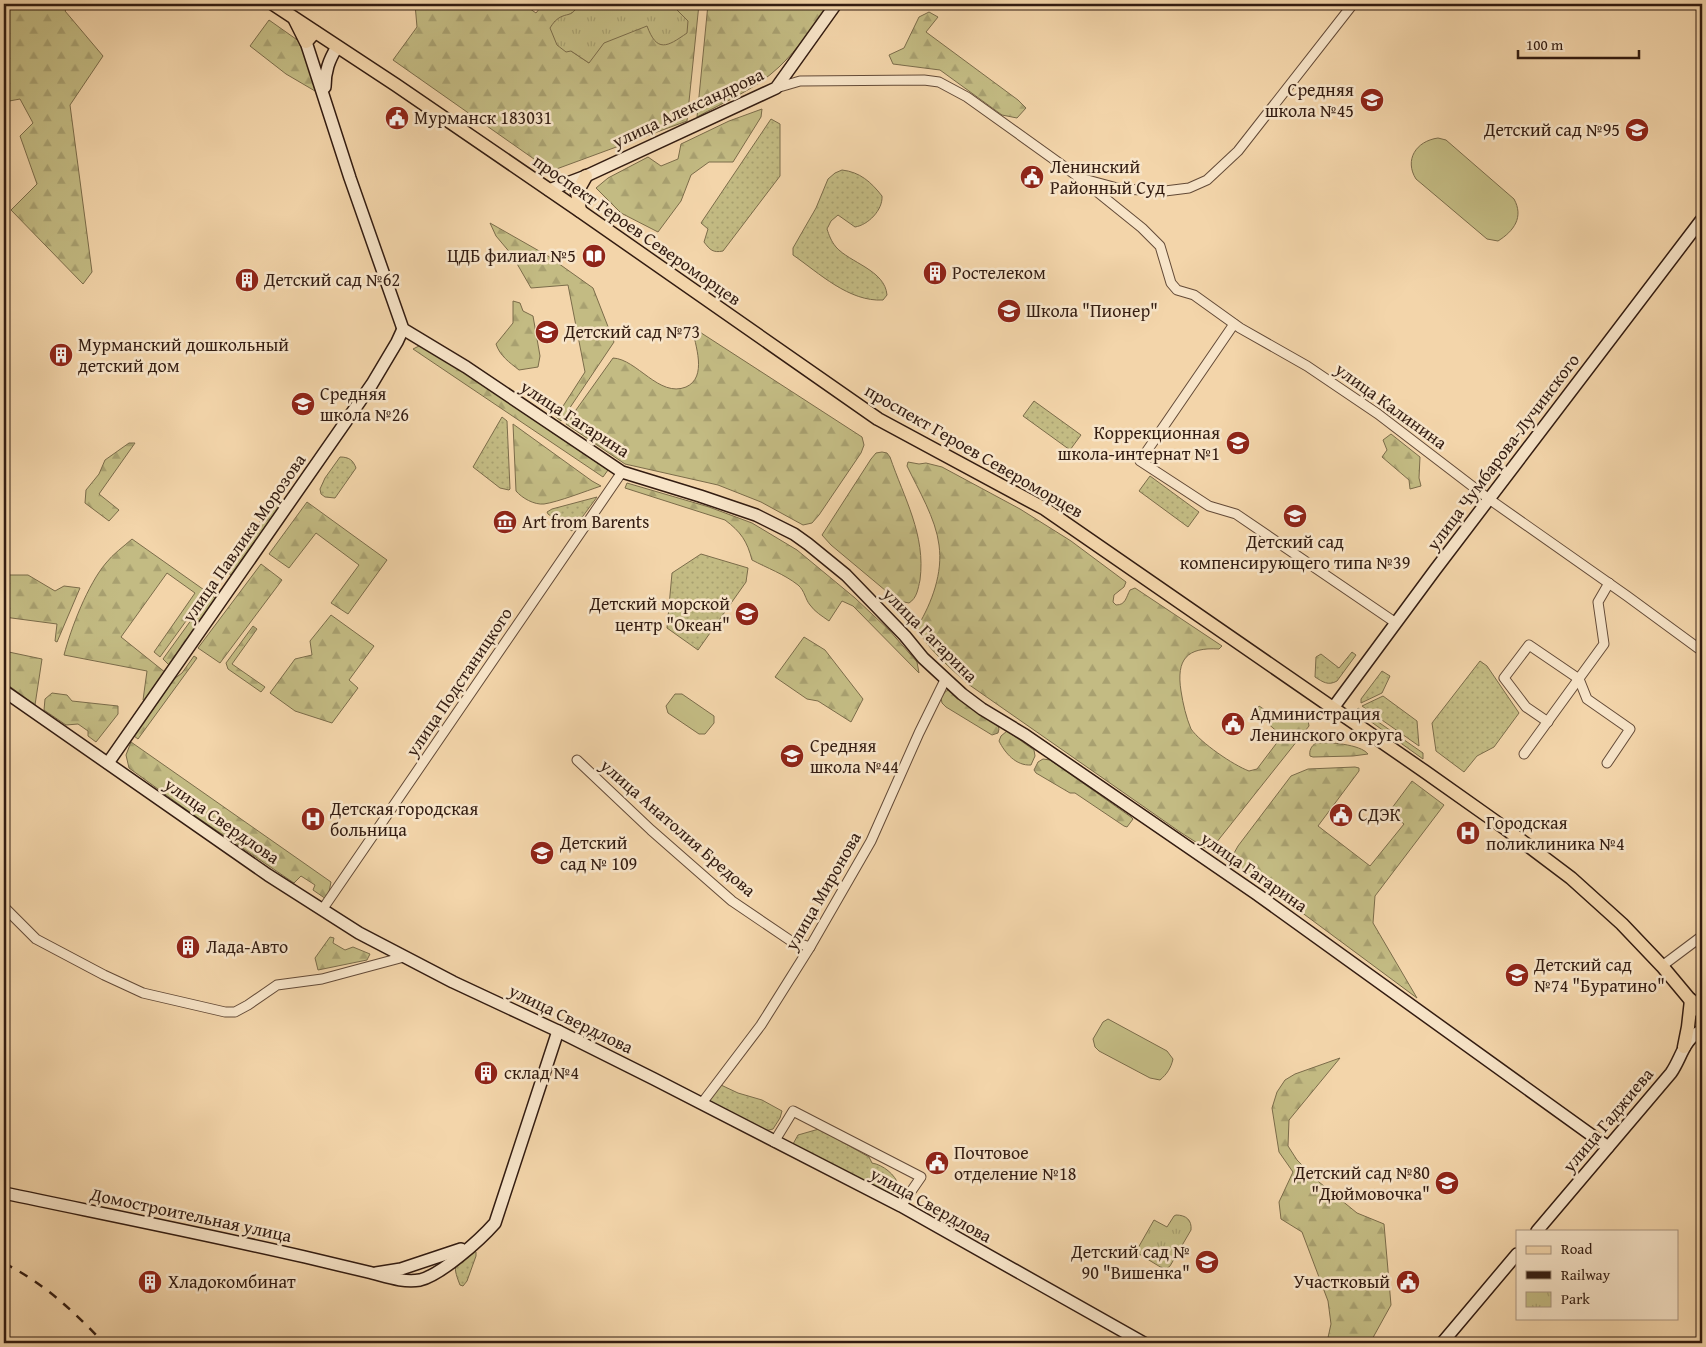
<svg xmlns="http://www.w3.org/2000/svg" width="1706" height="1347" font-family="'Gentium Book Plus',serif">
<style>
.grass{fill:url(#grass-dots);stroke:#7b6c4a}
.forest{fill:url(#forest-firs);stroke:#7b6c4a}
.park{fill:url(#park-tufts);stroke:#7b6c4a}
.pitch{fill:#c3bb83;stroke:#7b6c4a}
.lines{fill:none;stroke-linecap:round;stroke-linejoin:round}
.street-casing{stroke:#634a37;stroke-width:11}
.secondary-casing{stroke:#331c11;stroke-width:14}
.primary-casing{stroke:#331c11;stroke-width:15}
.street{stroke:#f7e4c8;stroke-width:9}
.secondary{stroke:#f7e4c8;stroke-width:11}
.primary{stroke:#f3d5aa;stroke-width:12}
.rail{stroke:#331c11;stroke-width:2.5;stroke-dasharray:9 9;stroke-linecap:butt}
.labels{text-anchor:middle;stroke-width:5;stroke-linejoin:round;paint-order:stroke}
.poi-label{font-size:18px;fill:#331c11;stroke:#f7e4c8;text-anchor:start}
.street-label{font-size:18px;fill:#331c11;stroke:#f7e4c8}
</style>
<defs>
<pattern id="grass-dots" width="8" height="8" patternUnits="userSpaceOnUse" patternTransform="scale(1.25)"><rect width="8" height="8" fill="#c3bb83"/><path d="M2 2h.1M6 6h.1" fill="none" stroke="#a8a070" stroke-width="1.8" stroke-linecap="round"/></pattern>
<pattern id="forest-firs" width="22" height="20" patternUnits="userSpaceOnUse" patternTransform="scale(1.25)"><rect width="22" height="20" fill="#c3bb83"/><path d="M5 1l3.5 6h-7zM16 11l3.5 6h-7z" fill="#a8a070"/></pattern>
<pattern id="park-tufts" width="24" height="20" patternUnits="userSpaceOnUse" patternTransform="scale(1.25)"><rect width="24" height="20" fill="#c3bb83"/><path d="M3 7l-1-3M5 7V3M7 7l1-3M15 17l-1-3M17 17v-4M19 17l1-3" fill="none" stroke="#a8a070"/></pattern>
</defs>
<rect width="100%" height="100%" fill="#f3d5aa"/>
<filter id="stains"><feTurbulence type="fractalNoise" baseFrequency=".004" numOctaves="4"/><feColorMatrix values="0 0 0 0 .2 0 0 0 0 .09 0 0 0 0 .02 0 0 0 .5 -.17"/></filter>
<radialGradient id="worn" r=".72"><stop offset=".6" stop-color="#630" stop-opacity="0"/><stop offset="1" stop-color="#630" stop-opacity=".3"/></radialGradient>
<!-- grass -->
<g class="grass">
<path d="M 771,119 L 780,124 L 780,176 L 723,251 C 713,253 710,250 704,242 L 708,229 L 701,223 Z"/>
<path d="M 842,170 C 860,172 871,182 882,196 C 883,210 868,225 855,227 L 838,215 L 831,221 L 827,229 C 829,235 831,241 836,247 C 850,263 885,270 887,295 L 883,300 C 849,302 819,273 793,255 L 793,248 L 816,208 L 828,179 L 835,173 Z"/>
<path d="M 1034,401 L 1081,435 L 1070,450 L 1023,416 Z"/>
<path d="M 502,417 L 507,421 L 510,489 L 509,490 L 500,488 L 473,467 Z"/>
<path d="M 340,457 C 349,457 353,460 356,468 L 335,498 L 325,497 L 321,494 L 320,489 L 325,478 Z"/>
<path d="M 1150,476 L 1199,512 L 1188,527 L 1139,491 Z"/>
<path d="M 597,497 L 572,531 L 548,514 L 547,512 L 552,509 Z"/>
<path d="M 701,554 L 748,568 L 746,582 L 698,650 L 667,628 L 672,573 Z"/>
<path d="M 1352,652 L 1356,655 L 1337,681 C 1328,686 1323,682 1315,677 L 1316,657 L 1321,654 L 1339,668 Z"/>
<path d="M 1480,661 L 1487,666 L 1519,713 L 1494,747 L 1477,756 L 1464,772 L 1436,751 L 1432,723 Z"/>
<path d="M 1382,671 L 1390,676 L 1382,693 L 1361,703 L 1361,699 Z"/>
<path d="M 1383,696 L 1417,721 L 1419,746 L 1362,706 Z"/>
<path d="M 1358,708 L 1423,753 L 1423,759 L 1356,711 Z"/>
<path d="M 721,1085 L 738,1093 L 762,1100 L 782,1111 L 780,1118 L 773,1129 L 765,1131 L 716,1107 L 709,1099 Z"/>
<path d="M 819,1129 L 869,1157 L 872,1163 C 883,1165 895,1174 899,1186 L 893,1194 L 876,1189 L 794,1147 L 793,1144 L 798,1135 Z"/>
<path d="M 474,1250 L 476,1252 L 476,1256 L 467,1281 L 463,1286 L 460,1285 C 451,1262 455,1265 474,1250 Z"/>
</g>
<!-- forest -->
<g class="forest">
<path d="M 4,4 L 70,4 L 65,11 L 103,56 L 70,105 L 92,272 L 83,284 L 11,210 L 37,184 L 20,136 L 33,123 L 20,99 L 4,102 Z"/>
<path d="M 415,4 L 523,4 L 536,13 L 540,8 L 536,4 L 552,4 L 555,7 L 558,4 L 573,4 L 575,10 C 570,16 561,17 554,22 L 571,51 L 589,63 L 588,23 L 688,21 L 675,8 L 680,4 L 699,4 L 687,121 L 551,171 L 393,60 L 417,27 Z"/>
<path d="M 708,4 L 830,4 C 814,25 798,49 779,67 C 756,89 724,102 697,117 Z"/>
<path d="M 929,12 L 938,17 L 926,32 L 1018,100 L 1026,108 L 1017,118 L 1002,115 L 940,70 L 893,64 L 889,55 L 904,48 L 919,17 Z"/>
<path d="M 269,20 L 303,44 L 315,91 L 286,74 L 250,46 Z"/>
<path d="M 762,109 L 761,117 L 733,162 L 709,162 L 691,175 L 681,201 L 658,232 L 621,213 L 596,188 L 608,178 L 648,157 L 661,166 L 678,159 L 681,144 L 729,121 Z"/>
<path d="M 490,223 L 548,256 L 593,288 L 614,342 L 561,421 L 556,417 L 585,372 L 568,285 L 531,288 L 512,255 L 496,236 Z"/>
<path d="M 513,301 L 520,303 L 523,311 L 533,316 L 540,356 L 538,367 L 519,370 C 509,362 500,356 496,344 L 513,323 Z"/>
<path d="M 692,327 L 862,437 L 864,445 L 861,453 L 819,515 L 812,523 L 803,525 L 761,502 L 718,485 L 625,464 L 566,424 L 613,358 C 637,359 659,398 686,387 C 708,377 695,345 692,327 Z"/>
<path d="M 423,344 L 608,470 L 603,477 L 413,349 Z"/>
<path d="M 513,424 L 592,481 L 601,486 C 586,491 558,502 544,504 C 534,505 522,498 516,491 Z"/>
<path d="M 1391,434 L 1420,457 L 1419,478 L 1421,486 L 1410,489 L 1409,480 L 1382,457 L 1387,450 L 1383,440 Z"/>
<path d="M 129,443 L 135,443 L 99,494 L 119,510 L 109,521 L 85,503 L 86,490 L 99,474 L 105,460 Z"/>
<path d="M 882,452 L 887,453 L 890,457 C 904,498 926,535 920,580 C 918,589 917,598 909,603 L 899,601 L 892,596 L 831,545 L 822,535 L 871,459 L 876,453 Z"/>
<path d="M 908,462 L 919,464 L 926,463 L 942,467 L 1020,509 L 1071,541 L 1126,582 L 1124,587 L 1114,595 L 1113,602 L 1116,605 C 1126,605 1126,597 1130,590 L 1135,588 L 1222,646 L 1219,649 C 1187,647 1176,659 1181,691 C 1183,704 1186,717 1191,729 C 1201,743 1233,765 1249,771 L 1257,769 L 1282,736 L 1255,712 L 1259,706 L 1277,718 L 1296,719 L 1300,715 L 1308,720 L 1309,726 L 1216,843 L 1211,848 L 1205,848 L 1180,832 L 968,684 C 956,673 919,642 918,626 C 932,602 943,573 939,545 C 936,519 918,489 907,466 Z"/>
<path d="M 627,483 L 709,507 L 752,523 L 797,550 L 855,598 L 889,630 L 917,662 L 919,673 L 853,606 L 842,601 L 829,621 C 822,616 815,612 810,605 C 805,599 805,591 798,585 C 784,574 767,568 752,560 C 747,541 741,532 725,520 L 625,488 Z"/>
<path d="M 275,500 L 281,504 L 231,575 L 226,571 Z"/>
<path d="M 307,502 L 387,560 L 348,614 L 331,603 L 359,565 L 316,533 L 289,568 L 269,554 Z"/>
<path d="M 132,539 L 207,592 L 160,657 L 154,652 L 195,593 L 167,573 L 121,637 L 166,673 L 146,701 L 143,700 L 147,671 L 64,655 C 71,628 88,584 106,563 C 113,554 123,547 132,539 Z"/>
<path d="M 261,564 L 282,580 L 220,663 L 198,648 Z"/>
<path d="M 4,575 L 28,575 L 55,591 L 64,586 L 80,588 L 57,642 L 55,641 L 57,624 L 4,617 Z"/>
<path d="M 210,594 L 216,599 L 170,666 L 163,659 Z"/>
<path d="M 331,615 L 374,646 L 349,680 L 358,688 L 332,723 L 295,711 L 270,693 L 295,659 L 312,655 L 310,641 Z"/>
<path d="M 253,626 L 257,629 L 232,664 L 265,687 L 261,692 L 228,669 L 226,663 Z"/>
<path d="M 804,637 L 825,650 L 863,699 L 851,722 L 818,701 L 807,699 L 775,677 Z"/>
<path d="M 4,651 L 42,659 L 35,705 L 4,682 Z"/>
<path d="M 194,656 L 197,658 L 138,739 L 134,736 L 174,679 L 182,673 Z"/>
<path d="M 948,690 L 998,726 L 999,729 L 998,733 L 992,735 L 946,707 L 942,703 L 941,698 L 945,692 Z"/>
<path d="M 52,693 L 67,695 L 72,701 L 118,706 L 118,714 L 96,742 L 88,736 L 88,731 L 78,724 L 66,725 L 44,710 L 45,699 Z"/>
<path d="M 1007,731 L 1034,750 L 1035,756 L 1031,765 C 1016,766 1005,753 999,741 L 1001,736 Z"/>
<path d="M 131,742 L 331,882 L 328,897 L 326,899 L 313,890 L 315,885 L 301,876 L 294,883 L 191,813 L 129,768 L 126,755 Z"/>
<path d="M 1316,743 C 1329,742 1360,744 1368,754 L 1353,756 L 1313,757 L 1310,756 C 1309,751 1311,746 1316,743 Z"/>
<path d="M 1043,759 L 1050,760 L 1131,817 L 1133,819 L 1127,827 L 1124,826 L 1075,793 L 1070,793 L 1036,773 L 1034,770 L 1038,762 Z"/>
<path d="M 1355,767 L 1359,768 L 1359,771 L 1318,826 L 1370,866 L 1404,824 L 1389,812 L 1412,781 L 1444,805 L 1375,896 L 1373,923 L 1417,998 L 1235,863 L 1233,855 L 1238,846 L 1291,776 L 1308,769 Z"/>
<path d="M 330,937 L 334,938 L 333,943 L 345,950 L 353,947 L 370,954 L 367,960 L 318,970 L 315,958 Z"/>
<path d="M 1340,1058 L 1289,1120 L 1288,1146 L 1297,1160 L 1319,1182 L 1357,1213 L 1384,1224 L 1391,1305 L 1370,1343 L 1325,1343 L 1327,1342 L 1331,1324 L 1328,1301 L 1302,1232 L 1281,1219 L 1279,1202 L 1293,1172 L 1279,1152 L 1272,1108 L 1277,1092 L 1285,1080 L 1295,1074 Z"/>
</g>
<!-- park -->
<g class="park">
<path d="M 573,4 L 680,4 L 675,8 L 688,21 L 687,33 C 667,47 657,53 647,26 L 604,43 L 589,63 L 571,51 L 566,52 L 557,45 L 550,28 C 553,23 557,18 563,16 C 568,14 571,15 575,10 Z"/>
<path d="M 1176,1215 C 1186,1215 1192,1220 1191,1230 L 1170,1266 L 1166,1269 L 1162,1268 L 1139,1254 L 1138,1248 L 1154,1220 L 1167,1227 L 1174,1216 Z"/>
</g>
<!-- pitch -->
<g class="pitch">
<path d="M 1438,138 L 1446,140 L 1514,199 C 1524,217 1514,231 1498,241 L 1487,239 L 1416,179 C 1404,160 1416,141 1438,138 Z"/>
<path d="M 675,694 L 682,694 L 714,716 L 714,723 L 705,734 L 699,734 L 668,713 L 666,706 Z"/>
<path d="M 1108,1019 L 1167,1051 L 1173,1059 C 1171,1068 1167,1074 1160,1080 L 1150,1078 L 1099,1051 L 1095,1047 L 1093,1039 L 1103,1022 Z"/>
</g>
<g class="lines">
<!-- street casing -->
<g class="street-casing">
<g id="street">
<path d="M 776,88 L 800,81 L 924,80 L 939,82 L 967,97 L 1080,178 L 1121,189 L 1165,191 L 1189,188 L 1207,180 L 1238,151 L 1353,4"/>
<path d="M 1080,178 L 1142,228 L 1160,246 L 1171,283 L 1177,290 L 1194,295 L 1240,328 L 1307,366 L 1378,414 L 1489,499 L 1627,596 L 1702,651"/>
<path d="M 1234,324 L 1140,461 L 1209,506 L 1236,514 L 1396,623"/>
<path d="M 1548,722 L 1526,707 L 1504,678 L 1529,645 L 1579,679 L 1587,699 L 1630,729 L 1607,763"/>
<path d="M 1524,754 L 1604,644 L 1598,602 L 1609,583"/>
<path d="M 577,760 L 651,830 L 732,901 L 791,941 L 810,947"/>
<path d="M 4,907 L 36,939 L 104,975 L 143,993 L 225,1012 L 235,1012 L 248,1005 L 277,985 L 322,979 L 404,957"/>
<path d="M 322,910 L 622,472"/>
<path d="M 1662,966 L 1702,936"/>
<path d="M 702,1103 L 761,1025 L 810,947 L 871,841 L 919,733 L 945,680"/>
<path d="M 774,1142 L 793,1111 L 921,1177 L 901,1206"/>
</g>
</g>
<!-- secondary casing -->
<g class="secondary-casing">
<g id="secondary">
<path d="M 306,42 L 350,178 L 403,329 L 466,367 L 622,472 L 700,496 L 756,515 L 794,534 L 808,544 L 846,575 L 905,636 L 923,658 L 962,694 L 982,709 L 1025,735 L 1258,895 L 1608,1147"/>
<path d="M 325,87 C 325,71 329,60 337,47"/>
<path d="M 549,190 L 586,176 L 776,88 L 836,4"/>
<path d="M 4,691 L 268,875 L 359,933 L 453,982 L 558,1031 L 654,1079 L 901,1206 L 1144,1343"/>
<path d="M 1333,708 L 1435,570 L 1702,219"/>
<path d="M 108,763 L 372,384 L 397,342 L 403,329"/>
<path d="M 4,1193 C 104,1214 205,1234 305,1257 C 326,1262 347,1267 368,1272 C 385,1276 402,1283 420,1280 C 441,1275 480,1240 495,1223 L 558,1031"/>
<path d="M 1537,1231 L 1671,1073 C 1682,1057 1683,1040 1702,1030"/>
<path d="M 376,1273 L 401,1269 L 461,1249"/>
<path d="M 1442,1343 L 1517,1254"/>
</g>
</g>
<!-- primary casing -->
<g class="primary-casing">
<g id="primary">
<path d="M 273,4 L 396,85 L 580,211 L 878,419 L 1045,509 L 1424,771 L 1506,829 L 1571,878 L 1622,924 L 1662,966 L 1702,1014"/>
<path d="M 295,20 L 306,42 L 315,32"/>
<path d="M 580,211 L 577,192 L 586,176"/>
<path d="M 1684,1047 L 1688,1027 L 1691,1000"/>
</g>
</g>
<!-- street -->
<use href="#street" class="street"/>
<!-- secondary -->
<use href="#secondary" class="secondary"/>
<!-- primary -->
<use href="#primary" class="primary"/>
<!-- rail -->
<path class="rail" d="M 4,1263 C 46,1285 71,1309 104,1343"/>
</g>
<!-- icons -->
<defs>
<g id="school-disc" transform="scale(1.25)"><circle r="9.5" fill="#8f2418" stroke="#f7e4c8"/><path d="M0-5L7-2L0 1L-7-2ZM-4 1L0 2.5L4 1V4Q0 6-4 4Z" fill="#fff"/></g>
<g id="civic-disc" transform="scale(1.25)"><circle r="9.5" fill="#8f2418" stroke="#f7e4c8"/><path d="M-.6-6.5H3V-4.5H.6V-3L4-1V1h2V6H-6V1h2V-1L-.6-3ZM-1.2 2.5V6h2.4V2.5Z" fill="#fff"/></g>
<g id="library-disc" transform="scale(1.25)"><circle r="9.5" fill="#8f2418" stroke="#f7e4c8"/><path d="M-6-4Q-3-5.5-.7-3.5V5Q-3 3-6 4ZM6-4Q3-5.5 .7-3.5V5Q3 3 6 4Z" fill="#fff"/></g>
<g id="building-disc" transform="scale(1.25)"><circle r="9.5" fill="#8f2418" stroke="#f7e4c8"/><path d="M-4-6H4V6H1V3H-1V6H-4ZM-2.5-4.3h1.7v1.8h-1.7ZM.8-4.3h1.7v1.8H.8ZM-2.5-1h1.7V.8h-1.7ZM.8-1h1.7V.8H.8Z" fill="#fff"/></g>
<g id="museum-disc" transform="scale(1.25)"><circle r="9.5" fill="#8f2418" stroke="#f7e4c8"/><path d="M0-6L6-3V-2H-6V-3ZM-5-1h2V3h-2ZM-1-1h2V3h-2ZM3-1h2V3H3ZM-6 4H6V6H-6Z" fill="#fff"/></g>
<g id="hospital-disc" transform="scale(1.25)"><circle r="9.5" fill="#8f2418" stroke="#f7e4c8"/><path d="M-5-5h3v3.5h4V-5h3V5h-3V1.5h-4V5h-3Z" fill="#fff"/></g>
</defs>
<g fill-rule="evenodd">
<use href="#school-disc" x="1372" y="100"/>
<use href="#civic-disc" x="397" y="118"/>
<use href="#school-disc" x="1637" y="130"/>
<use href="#civic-disc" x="1032" y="177"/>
<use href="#library-disc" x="594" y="256"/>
<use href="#building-disc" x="935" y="273"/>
<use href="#building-disc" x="247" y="280"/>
<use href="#school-disc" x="1009" y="311"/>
<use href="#school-disc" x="547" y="332"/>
<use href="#building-disc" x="61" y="355"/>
<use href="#school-disc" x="303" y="404"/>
<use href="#school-disc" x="1238" y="443"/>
<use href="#school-disc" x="1295" y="516"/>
<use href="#museum-disc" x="505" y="522"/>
<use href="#school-disc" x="747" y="614"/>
<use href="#civic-disc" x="1233" y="724"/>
<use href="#school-disc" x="792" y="756"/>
<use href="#civic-disc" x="1341" y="815"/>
<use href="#hospital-disc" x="313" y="819"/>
<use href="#hospital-disc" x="1468" y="833"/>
<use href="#school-disc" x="542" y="853"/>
<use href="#building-disc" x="188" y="947"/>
<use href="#school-disc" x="1517" y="975"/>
<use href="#building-disc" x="486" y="1073"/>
<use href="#civic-disc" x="937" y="1163"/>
<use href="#school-disc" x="1447" y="1183"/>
<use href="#school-disc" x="1207" y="1262"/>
<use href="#building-disc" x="150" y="1282"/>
<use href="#civic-disc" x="1408" y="1282"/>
</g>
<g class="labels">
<!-- poi labels -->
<g class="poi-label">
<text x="1354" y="96" text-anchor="end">Средняя<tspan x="1354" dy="21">школа №45</tspan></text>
<text x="414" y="124">Мурманск 183031</text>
<text x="1620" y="136" text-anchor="end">Детский сад №95</text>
<text x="1050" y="173">Ленинский<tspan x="1050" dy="21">Районный Суд</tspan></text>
<text x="576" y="262" text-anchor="end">ЦДБ филиал №5</text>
<text x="952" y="279">Ростелеком</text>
<text x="264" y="286">Детский сад №62</text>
<text x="1026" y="317">Школа "Пионер"</text>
<text x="564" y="338">Детский сад №73</text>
<text x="78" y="351">Мурманский дошкольный<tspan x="78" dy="21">детский дом</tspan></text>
<text x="320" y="400">Средняя<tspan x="320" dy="21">школа №26</tspan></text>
<text x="1220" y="439" text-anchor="end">Коррекционная<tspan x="1220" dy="21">школа-интернат №1</tspan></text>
<text x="522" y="528">Art from Barents</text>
<text x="1295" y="548" text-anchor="middle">Детский сад<tspan x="1295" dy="21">компенсирующего типа №39</tspan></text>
<text x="730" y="610" text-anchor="end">Детский морской<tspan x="730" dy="21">центр "Океан"</tspan></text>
<text x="1250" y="720">Администрация<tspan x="1250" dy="21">Ленинского округа</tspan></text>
<text x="810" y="752">Средняя<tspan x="810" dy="21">школа №44</tspan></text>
<text x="330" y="815">Детская городская<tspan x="330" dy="21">больница</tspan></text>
<text x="1358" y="821">СДЭК</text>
<text x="1486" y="829">Городская<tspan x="1486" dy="21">поликлиника №4</tspan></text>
<text x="560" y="849">Детский<tspan x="560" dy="21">сад № 109</tspan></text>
<text x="206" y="953">Лада-Авто</text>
<text x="1534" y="971">Детский сад<tspan x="1534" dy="21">№74 "Буратино"</tspan></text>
<text x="504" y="1079">склад №4</text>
<text x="954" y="1159">Почтовое<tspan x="954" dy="21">отделение №18</tspan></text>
<text x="1430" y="1179" text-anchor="end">Детский сад №80<tspan x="1430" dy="21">"Дюймовочка"</tspan></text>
<text x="1190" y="1258" text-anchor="end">Детский сад №<tspan x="1190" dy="21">90 "Вишенка"</tspan></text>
<text x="168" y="1288">Хладокомбинат</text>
<text x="1390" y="1288" text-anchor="end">Участковый</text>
</g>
<!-- street labels -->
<g class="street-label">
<text transform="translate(688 108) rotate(-25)" y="6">улица Александрова</text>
<text transform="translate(637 230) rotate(35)" y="6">проспект Героев Североморцев</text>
<text transform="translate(1391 406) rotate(36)" y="6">улица Калинина</text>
<text transform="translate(575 419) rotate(33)" y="6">улица Гагарина</text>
<text transform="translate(974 451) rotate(30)" y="6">проспект Героев Североморцев</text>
<text transform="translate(1503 452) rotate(-53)" y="6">улица Чумбарова-Лучинского</text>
<text transform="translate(244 538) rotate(-55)" y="6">улица Павлика Морозова</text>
<text transform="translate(930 635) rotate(45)" y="6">улица Гагарина</text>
<text transform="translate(459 682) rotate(-56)" y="6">улица Подстаницкого</text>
<text transform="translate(222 821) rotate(35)" y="6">улица Свердлова</text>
<text transform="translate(678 828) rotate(41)" y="6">улица Анатолия Бредова</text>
<text transform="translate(1254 872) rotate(35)" y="6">улица Гагарина</text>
<text transform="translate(823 891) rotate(-60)" y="6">улица Миронова</text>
<text transform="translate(571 1019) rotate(26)" y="6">улица Свердлова</text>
<text transform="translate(1608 1120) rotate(-50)" y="6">улица Гаджиева</text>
<text transform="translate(931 1205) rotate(29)" y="6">улица Свердлова</text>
<text transform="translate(191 1215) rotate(12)" y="6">Домостроительная улица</text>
</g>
</g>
<!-- margin -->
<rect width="1706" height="1347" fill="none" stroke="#f3d5aa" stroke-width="20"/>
<rect x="5" y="5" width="1696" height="1337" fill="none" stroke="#331c11" stroke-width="2.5"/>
<rect x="10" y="10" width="1686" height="1327" fill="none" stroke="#331c11"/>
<!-- legend -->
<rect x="1516" y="1230" width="162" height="90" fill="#f7e4c8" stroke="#a9947f"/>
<rect x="1526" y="1246" width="25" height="8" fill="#f3d5aa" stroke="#a9947f"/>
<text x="1561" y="1254" font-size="15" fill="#331c11">Road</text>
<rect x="1526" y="1271" width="25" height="8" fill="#331c11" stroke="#a9947f"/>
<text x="1561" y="1280" font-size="15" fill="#331c11">Railway</text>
<rect x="1526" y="1292" width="25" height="15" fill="url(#park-tufts)" stroke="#a9947f"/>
<text x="1561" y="1304" font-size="15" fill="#331c11">Park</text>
<!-- scale -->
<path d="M1518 50v8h121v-8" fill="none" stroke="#331c11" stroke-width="2.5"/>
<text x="1526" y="50" font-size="15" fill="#331c11" stroke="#f7e4c8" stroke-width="4" paint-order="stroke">100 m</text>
<rect width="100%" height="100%" filter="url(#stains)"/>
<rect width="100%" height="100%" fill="url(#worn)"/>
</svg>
